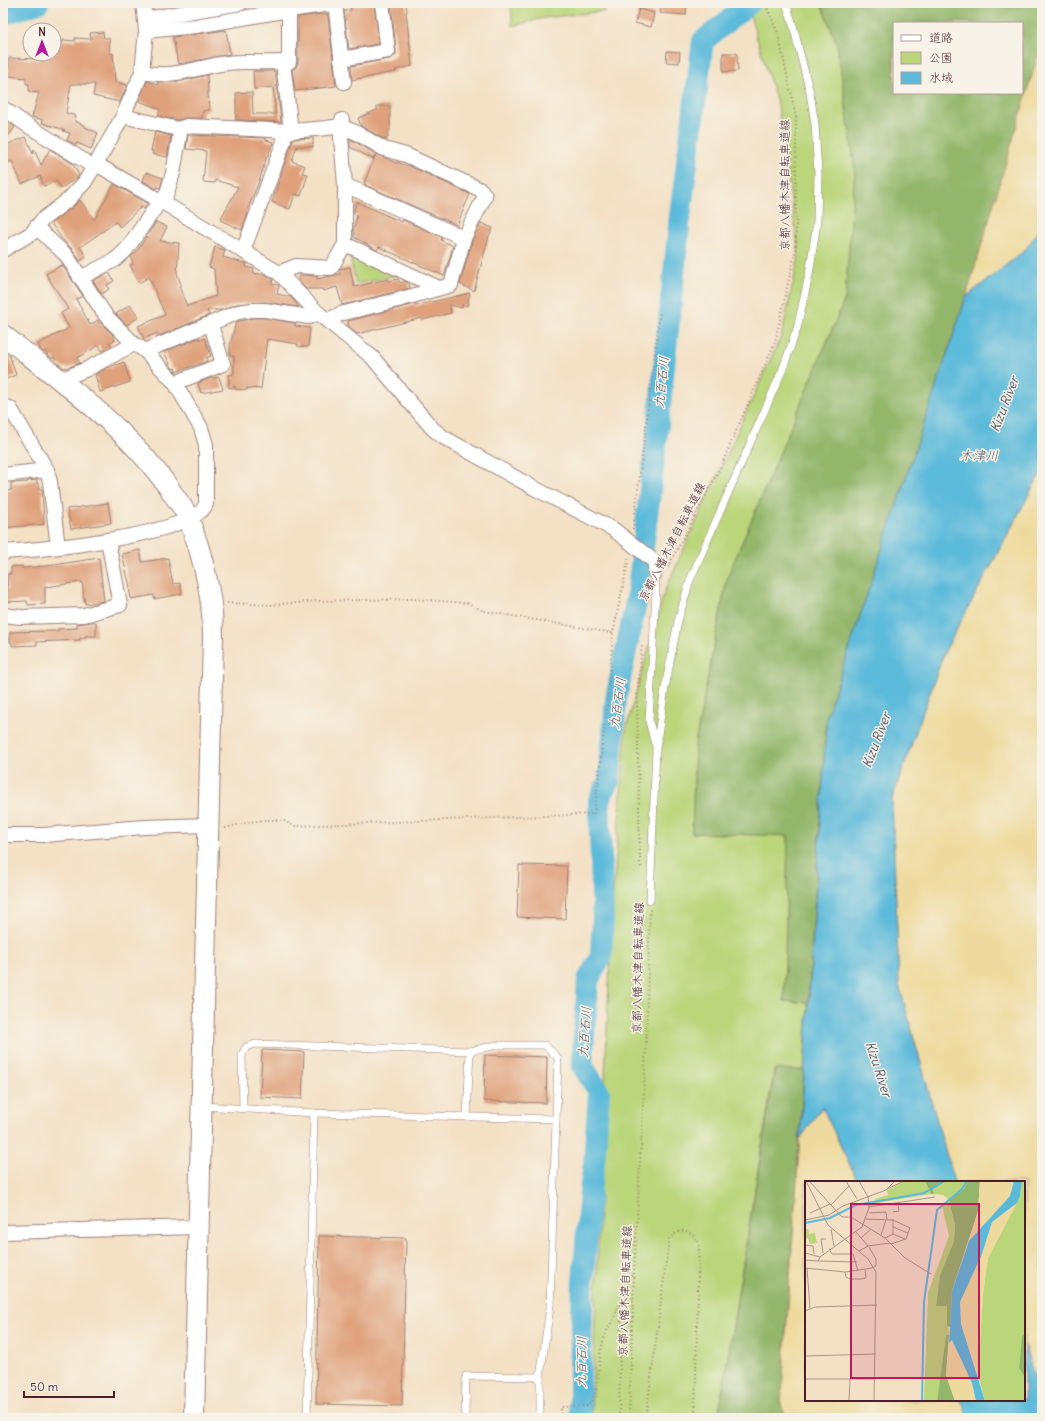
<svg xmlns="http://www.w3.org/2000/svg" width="1045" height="1421" font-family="Delius,'Klee One',sans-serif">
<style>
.green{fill:#bad57a;stroke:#827a52}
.forest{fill:#93b66a;stroke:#6e6a4a;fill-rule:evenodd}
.sand{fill:#eeda9e;stroke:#9c7c64}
.water{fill:#5bbada;stroke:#526c82}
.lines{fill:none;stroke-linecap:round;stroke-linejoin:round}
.river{stroke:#5bbada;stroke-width:22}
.building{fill:#dfa17c}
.lane-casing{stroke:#9e8078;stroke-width:8}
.street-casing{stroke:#9e8078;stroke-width:16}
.secondary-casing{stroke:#9e8078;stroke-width:22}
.path{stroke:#9e8078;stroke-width:2;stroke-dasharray:1 3;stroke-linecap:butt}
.lane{stroke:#fff;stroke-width:7}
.street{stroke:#fff;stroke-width:14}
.secondary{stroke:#fff;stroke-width:20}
.labels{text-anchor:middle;stroke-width:3;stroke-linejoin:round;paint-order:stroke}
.street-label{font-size:12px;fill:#4a1f2b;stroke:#f7f3e8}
.water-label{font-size:13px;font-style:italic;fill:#505568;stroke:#f7f3e8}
.inset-river{fill:none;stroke:#5bbada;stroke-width:2}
.inset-road{fill:none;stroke:#af9388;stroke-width:1}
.view{fill:#c2185b;fill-opacity:0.15;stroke:#c2185b;stroke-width:2}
.inset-edge{fill:none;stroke:#4a1f2b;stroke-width:2}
</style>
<rect width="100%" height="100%" fill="#f7f3e8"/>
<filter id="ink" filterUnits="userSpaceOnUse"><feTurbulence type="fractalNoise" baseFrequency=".025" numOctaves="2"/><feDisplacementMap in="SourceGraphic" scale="8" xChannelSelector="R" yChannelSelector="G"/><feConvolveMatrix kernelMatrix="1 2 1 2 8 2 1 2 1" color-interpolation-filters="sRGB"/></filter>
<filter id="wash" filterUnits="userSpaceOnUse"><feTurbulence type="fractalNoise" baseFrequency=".012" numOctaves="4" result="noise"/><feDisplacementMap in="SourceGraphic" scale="16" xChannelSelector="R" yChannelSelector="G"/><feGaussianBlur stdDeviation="0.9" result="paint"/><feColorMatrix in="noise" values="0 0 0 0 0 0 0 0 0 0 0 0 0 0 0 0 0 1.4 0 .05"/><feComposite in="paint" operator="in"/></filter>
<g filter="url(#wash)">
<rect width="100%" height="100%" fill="#f3e1c6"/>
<!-- green -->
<g class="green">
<path d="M 511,3 L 605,3 L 605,11 L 544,18 L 512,26 Z"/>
<path d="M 756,3 L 821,3 L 837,44 L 855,169 L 845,299 L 727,578 L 695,744 L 692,833 L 788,835 L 784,1001 L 808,1003 L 804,1070 L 774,1070 L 718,1418 L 591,1418 L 612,907 L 626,729 L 665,590 L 782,334 L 799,256 L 778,106 L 748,9 Z"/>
<path d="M 349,252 L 398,275 L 356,284 Z"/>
</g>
<!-- forest -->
<g class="forest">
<path d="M 821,3 L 1042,3 L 1039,52 L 966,297 L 827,715 L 808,1003 L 784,1001 L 788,836 L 692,833 L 695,744 L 727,578 L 845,299 L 855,169 L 837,44 ZM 894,23 L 1022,23 L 1022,93 L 894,93 Z"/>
<path d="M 775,1069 L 804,1070 L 781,1404 L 786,1418 L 718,1418 Z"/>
</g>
<!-- sand -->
<g class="sand">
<path d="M 1042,16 L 1042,226 L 1025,250 L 966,297 L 1039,52 Z"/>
<path d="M 1042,470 L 1042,1374 L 1041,1397 L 1024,1345 L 1024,1182 L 954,1182 L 899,985 L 892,799 L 944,653 Z"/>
<path d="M 822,1106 L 858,1182 L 806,1182 L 806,1400 L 961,1400 L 969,1418 L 786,1418 L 781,1404 L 800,1139 Z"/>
</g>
<!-- water -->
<g class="water">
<path d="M 1042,226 L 1042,470 L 944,653 L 892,799 L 899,985 L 954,1182 L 858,1182 L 822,1107 L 800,1139 L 827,715 L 966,297 L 1025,250 Z"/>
<path d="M 1024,1345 L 1042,1402 L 1042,1418 L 969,1418 L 961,1400 L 1024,1400 Z"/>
</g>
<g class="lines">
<!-- river -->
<g class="river">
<path d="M 3,14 L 38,3"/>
<path d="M 580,1418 L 580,1373 L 583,1283 L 590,1191 L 594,1164 L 599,1092 L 582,1065 L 588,980 L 601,956 L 603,918 L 599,800 L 609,781 L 616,698 L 637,598 L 657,434 L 680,216 L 703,41 L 750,3"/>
</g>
</g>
<g id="blocks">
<!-- building -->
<g class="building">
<path d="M 369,3 L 374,3 L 379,44 L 349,49 L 344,11 L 351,10 L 350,6 Z"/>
<path d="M 391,3 L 406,3 L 407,12 L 406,12 L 412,66 L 395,70 L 396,72 L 352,80 L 351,66 L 389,59 L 396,55 L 396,50 Z"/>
<path d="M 661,3 L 687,3 L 686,15 L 660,13 Z"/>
<path d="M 639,9 L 654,13 L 651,27 L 635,23 Z"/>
<path d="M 320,14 L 321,15 L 328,14 L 336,86 L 295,91 L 292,70 L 296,67 L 298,62 L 298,17 Z"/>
<path d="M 226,30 L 230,54 L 178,64 L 173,37 Z"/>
<path d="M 103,32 L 104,38 L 109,38 L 110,54 L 113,53 L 115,82 L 127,85 L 120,102 L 93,96 L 95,84 L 71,84 L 66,113 L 76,116 L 75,121 L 85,126 L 85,127 L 98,133 L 91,149 L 77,143 L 76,145 L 67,140 L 70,133 L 63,131 L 65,130 L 42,123 L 43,120 L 32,117 L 39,93 L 29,92 L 29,84 L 26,84 L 26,78 L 8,76 L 9,58 L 39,59 L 39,54 L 54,54 L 54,43 L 63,43 L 63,40 L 75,41 L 75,38 L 91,39 L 90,33 Z"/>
<path d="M 667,51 L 680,52 L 679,63 L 666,62 Z"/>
<path d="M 723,53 L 737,53 L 738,71 L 723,72 Z"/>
<path d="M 253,71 L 275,71 L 281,122 L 236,120 L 236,93 L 252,92 L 253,114 L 276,114 L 273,87 L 254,89 Z"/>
<path d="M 207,75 L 209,110 L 203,111 L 202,118 L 187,118 L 178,120 L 158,116 L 160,109 L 139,101 L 147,81 L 158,85 L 158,82 L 177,82 Z"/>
<path d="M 377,106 L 390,106 L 390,130 L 387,135 L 389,136 L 386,140 L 361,126 L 358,118 L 377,110 Z"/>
<path d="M 3,119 L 15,127 L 3,143 Z"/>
<path d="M 155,132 L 171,136 L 167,157 L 152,154 L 153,151 L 151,151 Z"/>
<path d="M 188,135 L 266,138 L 266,140 L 273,142 L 268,156 L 267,156 L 258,184 L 246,213 L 248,214 L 242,230 L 220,220 L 238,187 L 215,180 L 215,183 L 203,182 L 206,151 L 186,149 Z"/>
<path d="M 26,137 L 33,154 L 34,149 L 41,165 L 50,149 L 73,164 L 79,175 L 77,178 L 61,188 L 56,180 L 44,186 L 40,176 L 22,184 L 12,161 L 3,165 L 3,146 Z"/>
<path d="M 313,138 L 313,147 L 297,146 L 292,161 L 305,166 L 302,173 L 308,174 L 301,196 L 295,194 L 290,209 L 272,202 L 293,139 Z"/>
<path d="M 350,139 L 376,154 L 373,159 L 350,147 Z"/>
<path d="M 376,154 L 396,163 L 397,162 L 411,167 L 470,194 L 457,225 L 365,185 L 366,184 L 364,183 Z"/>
<path d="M 146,172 L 163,178 L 160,188 L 157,187 L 156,189 L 143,181 Z"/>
<path d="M 114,184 L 147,203 L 144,209 L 141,207 L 120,227 L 116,222 L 80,247 L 86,257 L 80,261 L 73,250 L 63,240 L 51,223 L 73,207 L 80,200 L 94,220 Z"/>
<path d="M 357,202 L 402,222 L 403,220 L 442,237 L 441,240 L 453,246 L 444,276 L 379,247 L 377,250 L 354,237 L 354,226 L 357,216 L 354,214 L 354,210 Z"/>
<path d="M 156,222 L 167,227 L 160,241 L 179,243 L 177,273 L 181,285 L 179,286 L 187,306 L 216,296 L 214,269 L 209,267 L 215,247 L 225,250 L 223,257 L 247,264 L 246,267 L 254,269 L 253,273 L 266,275 L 273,279 L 272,284 L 279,285 L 277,294 L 291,297 L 299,307 L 265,302 L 237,304 L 222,310 L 207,310 L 209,315 L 159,336 L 157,333 L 144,339 L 138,326 L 165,315 L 149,277 L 139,283 L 130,265 L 133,264 L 131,257 L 137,251 Z"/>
<path d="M 481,223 L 493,228 L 489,236 L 474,291 L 460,284 L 472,241 Z"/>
<path d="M 62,265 L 83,296 L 76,299 L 90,325 L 98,320 L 99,323 L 101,323 L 112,334 L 115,340 L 109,343 L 112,346 L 102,351 L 99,345 L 77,358 L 80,363 L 67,368 L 66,367 L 64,368 L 56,362 L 54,357 L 52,358 L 48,356 L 45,351 L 43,352 L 41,350 L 38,344 L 69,328 L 61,313 L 68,309 L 46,274 Z"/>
<path d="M 350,267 L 354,287 L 388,279 L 389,281 L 398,279 L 400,283 L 405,281 L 409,284 L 410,288 L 342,305 L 337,287 L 323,291 L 322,289 L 306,289 L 299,281 L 299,275 L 317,276 L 317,279 L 340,274 L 340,269 Z"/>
<path d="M 109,273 L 114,281 L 107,285 L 109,289 L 102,294 L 93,281 Z"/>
<path d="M 470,293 L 467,306 L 462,305 L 462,308 L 450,305 L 451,313 L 422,320 L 422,318 L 357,334 L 349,327 L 348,321 L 415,304 L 415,306 Z"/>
<path d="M 130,305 L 139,317 L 127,325 L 116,314 Z"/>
<path d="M 253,318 L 264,318 L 295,323 L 295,326 L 310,328 L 308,347 L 297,346 L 298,344 L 267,339 L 261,389 L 247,388 L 247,390 L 235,389 L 235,386 L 229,388 L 229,375 L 234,374 L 234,356 L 230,356 L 230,345 L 236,322 Z"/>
<path d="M 199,338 L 200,340 L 205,338 L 211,356 L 206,358 L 207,361 L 176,372 L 175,368 L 173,369 L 171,366 L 164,352 Z"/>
<path d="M 3,350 L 9,354 L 16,375 L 3,380 Z"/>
<path d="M 124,362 L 130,382 L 100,392 L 95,375 L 107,368 Z"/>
<path d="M 219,377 L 223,389 L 201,393 L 198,383 L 208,379 Z"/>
<path d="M 37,480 L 37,484 L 39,484 L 40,489 L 42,489 L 44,524 L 3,528 L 3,492 L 11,490 L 11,483 L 28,482 L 28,481 Z"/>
<path d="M 108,503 L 111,523 L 71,529 L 67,509 Z"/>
<path d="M 140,550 L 142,562 L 168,558 L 173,584 L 180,583 L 182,594 L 154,599 L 154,595 L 131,599 L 129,587 L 130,587 L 122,554 Z"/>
<path d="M 99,558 L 104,601 L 85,604 L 82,582 L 45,587 L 45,604 L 28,605 L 27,601 L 4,602 L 3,590 L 8,590 L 7,574 L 11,574 L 11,567 L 22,566 L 22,568 L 47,566 Z"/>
<path d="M 91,622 L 96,622 L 96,636 L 85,636 L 85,638 L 80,638 L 80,640 L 37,642 L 37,645 L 12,646 L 12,642 L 10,642 L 10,632 L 58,631 L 58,629 L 77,628 L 77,624 Z"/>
<path d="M 519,865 L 567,866 L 565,919 L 517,917 Z"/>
<path d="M 262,1050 L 304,1052 L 302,1099 L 260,1097 Z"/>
<path d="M 485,1055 L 547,1057 L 546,1103 L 484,1101 Z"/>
<path d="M 319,1236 L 406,1238 L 402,1406 L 316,1404 Z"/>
</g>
</g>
</g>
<g filter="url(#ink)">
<use href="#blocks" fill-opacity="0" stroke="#9e8078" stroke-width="1"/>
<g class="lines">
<!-- lane casing -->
<g class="lane-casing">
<g id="lane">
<path d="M 655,744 L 649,721 L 656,590 L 655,573"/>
<path d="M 650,900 L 656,748 L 665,688 L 678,621 L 690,580 L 782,371 L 797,329 L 809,275 L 817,222 L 818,174 L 815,124 L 810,93 L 793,25 L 786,3"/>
<path d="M 203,1106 L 314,1113 L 556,1119"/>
<path d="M 243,1109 L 242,1055 L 246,1047 L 255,1044 L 470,1051 L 497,1045 L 545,1045 L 558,1058 L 550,1307 L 540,1377 L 540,1418"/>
<path d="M 467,1117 L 470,1051"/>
<path d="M 307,1418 L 314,1113"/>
<path d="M 465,1418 L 466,1376 L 540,1377"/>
</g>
</g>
<!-- street casing -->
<g class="street-casing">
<g id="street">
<path d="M 335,3 L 344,82"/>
<path d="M 145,19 L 241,3"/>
<path d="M 146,31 L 196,26 L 289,10 L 338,3"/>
<path d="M 341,59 L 388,51 L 382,3"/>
<path d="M 283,62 L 289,62 L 289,10"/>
<path d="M 142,72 C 175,79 196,67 227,63 C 245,61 265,63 283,62 L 291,131"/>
<path d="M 3,108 L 27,125 L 91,165 L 96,164 L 164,203 L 279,273 L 318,313 L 372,357 L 408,400 L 433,429 L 443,437 L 534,488 L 613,529 L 655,562 L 655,573"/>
<path d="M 123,116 L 178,129 L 187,126 L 291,131 L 327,128 L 340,126 L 355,132 L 384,149 L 406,155 L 481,190 L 485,196 L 464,238"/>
<path d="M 342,120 L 340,126 L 345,185 L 345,244"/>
<path d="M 164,203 L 173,173 L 180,134 L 178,129"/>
<path d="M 36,227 L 66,255 L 106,316 L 134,344 L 87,369 L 60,380"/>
<path d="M 3,250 L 32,233 L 42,220 L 68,200 L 84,183 L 96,164 L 123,116 L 142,72 L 146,31 L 143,3"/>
<path d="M 243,251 L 284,141 L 285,131"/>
<path d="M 279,273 L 296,266 L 331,268 L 345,244 L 439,288"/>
<path d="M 80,278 L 115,260 L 126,250 L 160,201"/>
<path d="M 327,321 L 340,314 L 398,300 L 451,285 L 464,238 L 345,185"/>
<path d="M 138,346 L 145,351 L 238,312 L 252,310 L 265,310 L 309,317 L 318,313"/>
<path d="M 175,383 L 223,364 L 211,325"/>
<path d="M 3,407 L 10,408 L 47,470 L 50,482 L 58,547"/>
<path d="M 3,475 L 47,470"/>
<path d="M 3,552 C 36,550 195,536 206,504 L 206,445 L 201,428 L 175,383 L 145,351"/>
<path d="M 3,615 L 21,617 L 84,615 L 120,605 L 108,540"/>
<path d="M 3,835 L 44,835 L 144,827 L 209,825"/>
<path d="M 3,1232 L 199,1227"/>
</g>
</g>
<!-- secondary casing -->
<g class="secondary-casing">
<path id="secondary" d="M 3,335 C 62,382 131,430 173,494 C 179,502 185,510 189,519 C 192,527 194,535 197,542 C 207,575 213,603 213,637 L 194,1418"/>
</g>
<!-- path -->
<g class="path">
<path d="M 633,529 L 660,313"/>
<path d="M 668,567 L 721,466 L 775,342 L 796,248 L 796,117 L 778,33 L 765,3"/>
<path d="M 227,603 L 270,605 L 319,601 L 411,599 L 467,603 L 484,611 L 613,633"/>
<path d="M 225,828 L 249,822 L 264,820 L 282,820 L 294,826 L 594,814 L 607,708 L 613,633 L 629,557"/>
<path d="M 641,867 L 640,862 L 637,698 L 642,644"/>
<path d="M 561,1418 L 561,1407 L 588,1406 C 601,1388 597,1362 603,1341 C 606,1331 612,1322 616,1313 C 621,1299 626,1286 633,1273"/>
<path d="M 619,1418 L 621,1301"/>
<path d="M 629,1418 L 634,1272 L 645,1071 L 650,908"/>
<path d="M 646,1418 L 669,1239 C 681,1227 691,1228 699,1244 L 695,1418"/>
</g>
<!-- lane -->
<use href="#lane" class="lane"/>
<!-- street -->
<use href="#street" class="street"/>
<!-- secondary -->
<use href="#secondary" class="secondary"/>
</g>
</g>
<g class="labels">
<!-- street labels -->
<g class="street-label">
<text transform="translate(785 185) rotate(-90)" y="4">京都八幡木津自転車道線</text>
<text transform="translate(672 542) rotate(-63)" y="4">京都八幡木津自転車道線</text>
<text transform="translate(638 968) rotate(-89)" y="4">京都八幡木津自転車道線</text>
<text transform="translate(625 1291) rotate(-88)" y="4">京都八幡木津自転車道線</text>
</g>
<!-- water labels -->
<g class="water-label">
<text transform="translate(661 382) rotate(-84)" y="5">九百石川</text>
<text transform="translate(1004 404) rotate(-69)" y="5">Kizu River</text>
<text x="979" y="460">木津川</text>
<text transform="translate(617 703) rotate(-82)" y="5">九百石川</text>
<text transform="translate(876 740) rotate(-69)" y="5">Kizu River</text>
<text transform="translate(584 1032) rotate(-86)" y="5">九百石川</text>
<text transform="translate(879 1069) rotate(72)" y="5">Kizu River</text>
<text transform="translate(581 1362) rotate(-89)" y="5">九百石川</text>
</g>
</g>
<!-- overview -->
<g transform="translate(805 1181)">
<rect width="220" height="220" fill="#f3e1c6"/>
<path d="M 101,0 L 120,0 L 126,13 L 71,22 L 70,18 L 83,14 L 82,9 ZM 137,0 L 163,0 L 159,8 L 144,19 L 150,44 L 149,60 L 135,94 L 131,125 L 142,125 L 144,154 L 141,154 L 132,220 L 119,220 L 123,112 L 144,55 L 137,25 L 144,19 L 138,14 L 129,13 L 128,8 ZM 217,0 L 220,0 L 220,153 L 217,155 L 214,187 L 220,197 L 220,220 L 180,220 L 173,194 L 178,113 L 183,77 L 215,15 ZM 0,48 L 3,48 L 4,53 L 10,52 L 12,62 L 5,63 L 3,57 L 0,57 Z" fill="#bad57a"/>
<path d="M 120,0 L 137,0 L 128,8 L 129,13 L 126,13 ZM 163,0 L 175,0 L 173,30 L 147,110 L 145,146 L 142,145 L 142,125 L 131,125 L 135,94 L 149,60 L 150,44 L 144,19 L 159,8 ZM 220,153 L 220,197 L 214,187 L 217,155 ZM 141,154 L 144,154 L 141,194 L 150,220 L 132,220 Z" fill="#93b66a"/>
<path d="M 175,0 L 209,0 L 205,15 L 164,60 L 173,30 ZM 212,22 L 183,77 L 178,113 L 173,194 L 156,143 L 155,121 L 187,41 ZM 146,158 L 167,202 L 171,220 L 150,220 L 141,194 L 144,162 Z" fill="#eeda9e"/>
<path d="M 209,0 L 217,0 L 215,15 L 212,22 L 187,41 L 177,73 L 155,121 L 156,143 L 180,220 L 171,220 L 167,202 L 147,159 L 144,162 L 147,110 L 164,60 L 205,15 Z" fill="#5bbada"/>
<path class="inset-river" d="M 0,42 L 25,37 L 51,24 L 119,12 L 140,0M 117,220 L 119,121 L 132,29 L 157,8 L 162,0"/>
<path class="inset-road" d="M 1,0 L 23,44 L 63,78 L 71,91 L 69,220M 4,0 L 37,36 L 46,36 L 80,57 L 100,77 L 126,93M 41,0 L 52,18M 82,8 L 99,0M 26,24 L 44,5M 64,26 L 130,16M 88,31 L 94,30 L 93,24 L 89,24M 5,32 L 25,23M 64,32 L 81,31 L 82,39M 61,38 L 88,39 L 105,47 L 103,52M 88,38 L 88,53M 0,39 L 24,34 L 38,25 L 81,9 L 90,0M 26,48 L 29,65M 51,51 L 63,65 L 54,70M 76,54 L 81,39M 56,57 L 66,48M 80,57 L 88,53 L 100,58M 86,63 L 101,58 L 103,52 L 88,46M 0,64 L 8,65 L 9,73M 63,65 L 85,62M 24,68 L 27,73 L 48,73 L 53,90M 0,72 L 15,76 L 57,46 L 64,27 L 63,16 L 54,0M 18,72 L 16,58 L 21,58M 0,79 L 13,80 L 15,76M 13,80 L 52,81M 0,87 L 40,91 L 67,87 L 71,85 L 71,78 L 64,66M 2,87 L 5,127M 40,91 L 41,96 L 45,98 L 57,98 L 61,97 L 60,89M 0,130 L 10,126 L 72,124M 0,175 L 71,173M 0,198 L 70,198M 44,220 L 45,198"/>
<path class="view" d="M 46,23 L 174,23 L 174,197 L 46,197 Z"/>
<rect width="220" height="220" class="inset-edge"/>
</g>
<!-- margin -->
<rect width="1045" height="1421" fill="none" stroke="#f7f3e8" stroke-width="16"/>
<!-- legend -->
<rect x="893" y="22" width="130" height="72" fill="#f7f3e8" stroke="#b29e9c"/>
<rect x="901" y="35" width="20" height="6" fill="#ffffff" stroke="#b29e9c"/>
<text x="929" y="42" font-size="12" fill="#4a1f2b">道路</text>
<rect x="901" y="52" width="20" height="12" fill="#bad57a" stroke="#b29e9c"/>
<text x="929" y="62" font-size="12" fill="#4a1f2b">公園</text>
<rect x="901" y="72" width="20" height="12" fill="#5bbada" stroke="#b29e9c"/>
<text x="929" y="82" font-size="12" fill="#4a1f2b">水域</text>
<!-- north arrow -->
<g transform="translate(42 42)"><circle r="19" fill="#f7f3e8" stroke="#b29e9c"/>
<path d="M0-3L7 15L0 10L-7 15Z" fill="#b5179e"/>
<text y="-6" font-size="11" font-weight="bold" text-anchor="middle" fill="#4a1f2b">N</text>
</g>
<!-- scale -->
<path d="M24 1391v6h90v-6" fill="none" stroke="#4a1f2b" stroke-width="2"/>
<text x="30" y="1391" font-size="12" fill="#4a1f2b" stroke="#f7f3e8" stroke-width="3" paint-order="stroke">50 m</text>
</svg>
